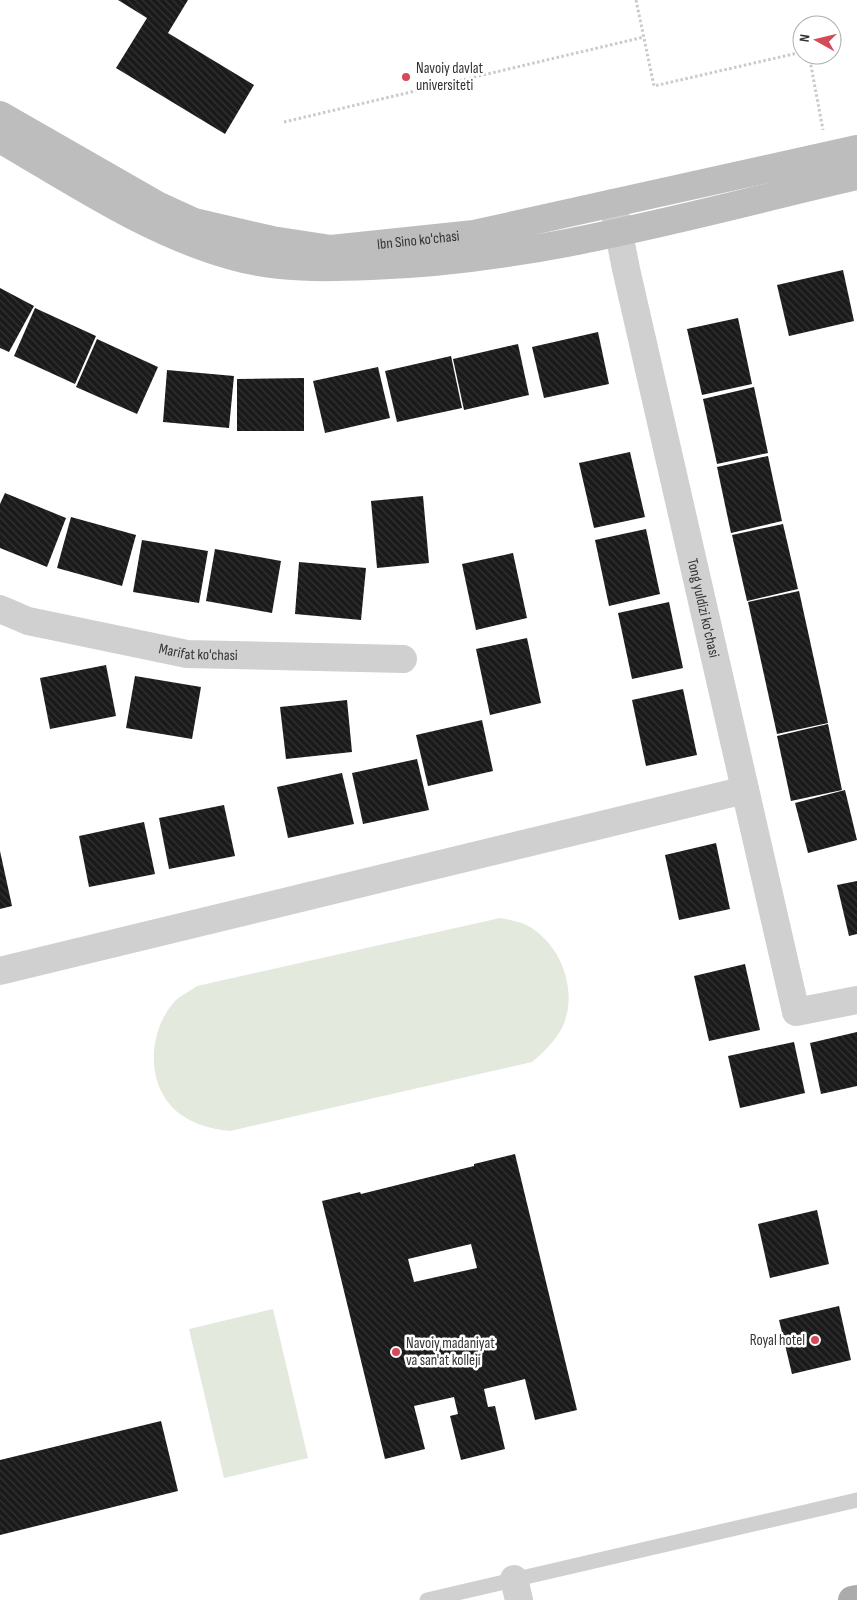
<svg xmlns="http://www.w3.org/2000/svg" width="857" height="1600" font-family="'Sofia Sans Condensed',sans-serif">
<style>
.green{fill:#e3e9dd}
.building{fill:url(#building-back-hatch);fill-rule:evenodd}
.lines{fill:none;stroke-linecap:round;stroke-linejoin:round}
.path{stroke:#cacaca;stroke-width:3;stroke-dasharray:2.5 2.5;stroke-linecap:butt}
.service{stroke:#d0d0d0;stroke-width:15}
.minor{stroke:#d0d0d0;stroke-width:28}
.secondary{stroke:#bdbdbd;stroke-width:28}
.primary{stroke:#ababab;stroke-width:28}
.poi-dot{fill:#d64958;stroke:#fff;stroke-width:2}
.labels{text-anchor:middle;stroke-width:5;stroke-linejoin:round;paint-order:stroke}
.poi-label{font-size:15px;fill:#333;stroke:#fff;text-anchor:start}
.street-label{font-size:15px;fill:#333;stroke:#fff}
</style>
<defs>
<pattern id="building-back-hatch" width="6" height="6" patternUnits="userSpaceOnUse" patternTransform="scale(1.25)"><rect width="6" height="6" fill="#1a1a1a"/><path d="M-1 5l2 2M0 0l6 6M5-1l2 2" fill="none" stroke="#333"/></pattern>
</defs>
<rect width="100%" height="100%" fill="#fff"/>
<!-- green -->
<g class="green">
<path d="M 500,918 C 507,919 515,921 522,923 C 560,939 580,991 562,1028 C 554,1042 544,1052 532,1062 L 230,1131 C 213,1129 198,1126 183,1116 C 145,1091 146,1033 175,1001 C 181,995 191,991 197,986 Z"/>
<path d="M 273,1309 L 308,1458 L 224,1478 L 189,1329 Z"/>
</g>
<!-- building -->
<g class="building">
<path d="M 118,0 L 188,0 L 168,33 L 254,85 L 225,134 L 116,68 L 147,18 Z"/>
<path d="M 843,270 L 854,321 L 789,336 L 777,285 Z"/>
<path d="M 0,288 L 34,306 L 9,352 L 0,348 Z"/>
<path d="M 35,308 L 96,336 L 75,384 L 14,356 Z"/>
<path d="M 738,318 L 752,384 L 702,395 L 687,329 Z"/>
<path d="M 598,332 L 609,384 L 544,398 L 532,347 Z"/>
<path d="M 97,339 L 158,367 L 137,414 L 76,387 Z"/>
<path d="M 518,344 L 529,395 L 464,410 L 453,359 Z"/>
<path d="M 451,356 L 462,408 L 397,422 L 385,371 Z"/>
<path d="M 378,367 L 390,418 L 325,433 L 313,381 Z"/>
<path d="M 167,370 L 234,376 L 229,428 L 163,422 Z"/>
<path d="M 304,378 L 304,431 L 237,431 L 237,379 Z"/>
<path d="M 754,387 L 768,453 L 717,464 L 703,399 Z"/>
<path d="M 630,452 L 645,517 L 594,528 L 579,463 Z"/>
<path d="M 768,456 L 782,521 L 731,533 L 717,467 Z"/>
<path d="M 5,493 L 66,518 L 47,567 L 0,548 L 0,504 Z"/>
<path d="M 423,496 L 429,563 L 377,568 L 371,501 Z"/>
<path d="M 71,517 L 136,535 L 122,586 L 57,568 Z"/>
<path d="M 783,524 L 798,589 L 747,601 L 732,535 Z"/>
<path d="M 646,529 L 660,594 L 609,606 L 595,540 Z"/>
<path d="M 142,540 L 208,551 L 199,603 L 133,592 Z"/>
<path d="M 215,549 L 281,561 L 272,613 L 206,601 Z"/>
<path d="M 513,553 L 527,618 L 476,630 L 462,564 Z"/>
<path d="M 299,562 L 366,568 L 361,620 L 295,614 Z"/>
<path d="M 799,591 L 828,723 L 777,734 L 748,602 Z"/>
<path d="M 669,602 L 683,668 L 632,679 L 618,613 Z"/>
<path d="M 527,638 L 541,703 L 490,715 L 476,649 Z"/>
<path d="M 106,665 L 116,716 L 50,729 L 40,678 Z"/>
<path d="M 135,676 L 201,687 L 192,739 L 126,728 Z"/>
<path d="M 683,689 L 697,755 L 646,766 L 632,700 Z"/>
<path d="M 347,700 L 352,752 L 286,759 L 280,707 Z"/>
<path d="M 482,720 L 493,771 L 428,786 L 416,735 Z"/>
<path d="M 828,724 L 842,790 L 791,801 L 777,736 Z"/>
<path d="M 417,759 L 429,810 L 363,824 L 352,773 Z"/>
<path d="M 342,773 L 354,824 L 288,838 L 277,787 Z"/>
<path d="M 845,790 L 857,840 L 808,853 L 795,803 Z"/>
<path d="M 224,805 L 235,856 L 169,869 L 159,818 Z"/>
<path d="M 144,822 L 155,874 L 89,887 L 79,836 Z"/>
<path d="M 716,843 L 730,909 L 679,920 L 665,855 Z"/>
<path d="M 0,851 L 12,906 L 0,909 Z"/>
<path d="M 857,881 L 857,934 L 849,936 L 837,885 Z"/>
<path d="M 745,964 L 760,1030 L 709,1041 L 694,976 Z"/>
<path d="M 857,1032 L 857,1086 L 821,1094 L 810,1043 Z"/>
<path d="M 794,1042 L 805,1093 L 740,1108 L 728,1056 Z"/>
<path d="M 515,1154 L 577,1410 L 535,1420 L 525,1379 L 484,1389 L 488,1407 L 495,1406 L 505,1449 L 461,1460 L 450,1416 L 458,1414 L 454,1397 L 414,1406 L 425,1449 L 385,1459 L 322,1201 L 360,1192 L 361,1194 L 474,1166 L 474,1164 ZM 471,1244 L 477,1268 L 414,1282 L 408,1259 Z"/>
<path d="M 817,1210 L 829,1264 L 770,1278 L 758,1224 Z"/>
<path d="M 839,1306 L 851,1360 L 792,1374 L 779,1320 Z"/>
<path d="M 161,1421 L 178,1491 L 0,1535 L 0,1460 Z"/>
</g>
<g class="lines">
<!-- path -->
<g class="path">
<path d="M 636,0 L 654,86 L 802,52"/>
<path d="M 809,55 L 823,130"/>
<path d="M 284,122 L 644,37"/>
</g>
<!-- service -->
<path class="service" d="M 427,1600 L 857,1500"/>
<!-- minor -->
<g class="minor">
<path id="s1" d="M 613,203 L 626,269 L 796,1012 L 857,1000"/>
<path id="s2" d="M 0,609 L 28,621 L 187,654 L 403,659"/>
<path d="M 0,971 L 745,790"/>
<path d="M 514,1579 L 519,1600"/>
</g>
<!-- secondary -->
<g class="secondary">
<path id="s3" d="M 0,115 L 157,205 L 194,222 L 272,240 L 331,249 L 474,234 L 857,149"/>
<path d="M 0,139 C 74,182 149,233 232,256 C 277,269 325,268 371,266 C 536,261 697,213 857,176"/>
</g>
<!-- primary -->
<path class="primary" d="M 852,1600 L 857,1599"/>
</g>
<!-- markers -->
<g class="poi-dot">
<circle cx="406" cy="77" r="5"/>
<circle cx="815" cy="1340" r="5"/>
<circle cx="396" cy="1352" r="5"/>
</g>
<g class="labels">
<!-- poi labels -->
<g class="poi-label">
<text x="416" y="73">Navoiy davlat<tspan x="416" dy="17">universiteti</tspan></text>
<text x="805" y="1345" text-anchor="end">Royal hotel</text>
<text x="406" y="1348">Navoiy madaniyat<tspan x="406" dy="17">va san'at kolleji</tspan></text>
</g>
<!-- street labels -->
<g class="street-label">
<text dy="5" stroke="none"><textPath href="#s3" startOffset="449">Ibn Sino ko'chasi</textPath></text>
<text dy="5" stroke="none"><textPath href="#s1" startOffset="415">Tong yuldizi ko'chasi</textPath></text>
<text dy="5" stroke="none"><textPath href="#s2" startOffset="204">Marifat ko'chasi</textPath></text>
</g>
</g>
<!-- north arrow -->
<g transform="translate(817 40) rotate(278)"><circle r="24" fill="#ffffff" stroke="#adadad"/>
<path d="M0-4L9 19L0 12L-9 19Z" fill="#d64958"/>
<text y="-8" font-size="14" font-weight="bold" text-anchor="middle" fill="#333333">N</text>
</g>
</svg>
